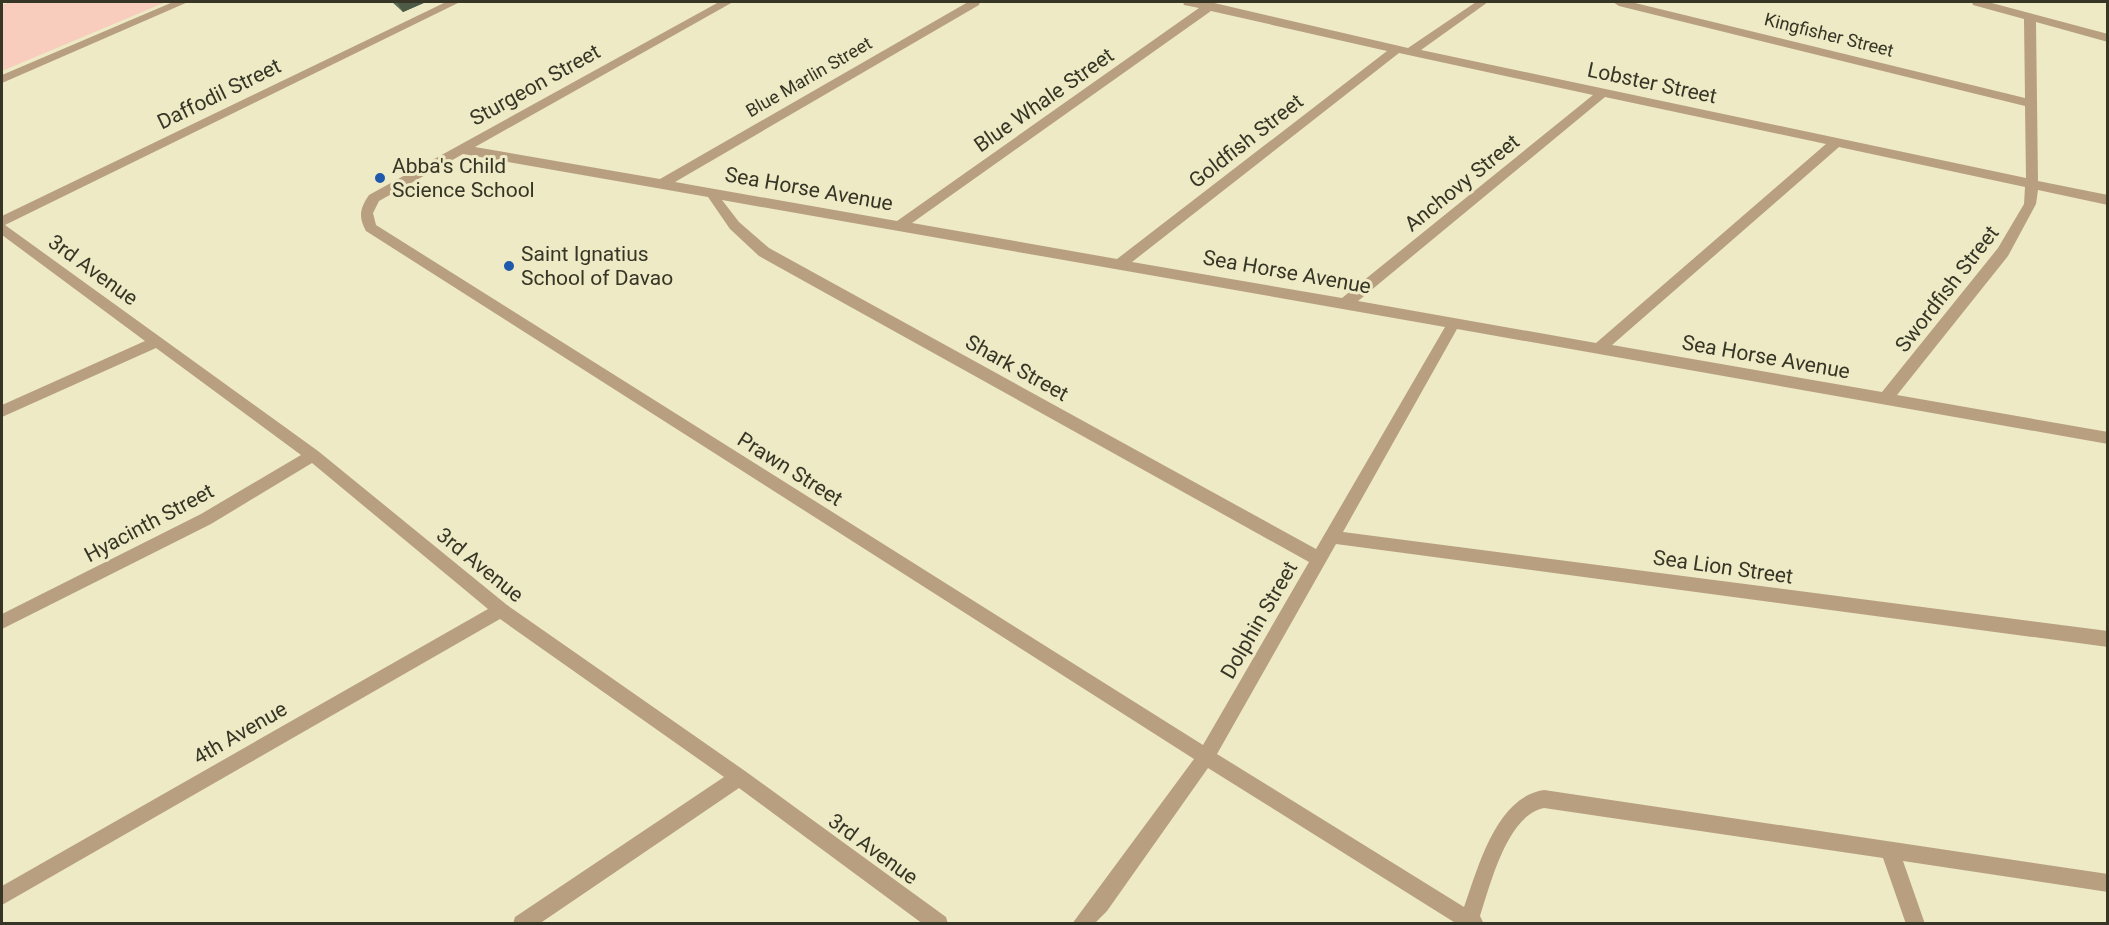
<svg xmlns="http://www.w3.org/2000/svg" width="2109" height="925" font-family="Roboto,sans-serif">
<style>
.green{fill:#f8cdbd}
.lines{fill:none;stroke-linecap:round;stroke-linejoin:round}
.minor{fill:#b89f80;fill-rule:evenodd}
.wall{fill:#5f6f56}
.shaded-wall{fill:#4d5a46}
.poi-dot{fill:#1f59ab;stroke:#edeac5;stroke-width:2}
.labels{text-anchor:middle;stroke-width:6;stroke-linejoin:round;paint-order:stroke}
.far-street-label{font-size:18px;fill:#363526;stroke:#edeac5}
.street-label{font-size:21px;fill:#363526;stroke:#edeac5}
.poi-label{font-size:21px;fill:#363526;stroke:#edeac5;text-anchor:start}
</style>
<rect width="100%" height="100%" fill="#edeac5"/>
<!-- green -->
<path class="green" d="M 11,2 L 166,2 L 2,71 L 2,5 Z"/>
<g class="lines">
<!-- minor -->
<g class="minor">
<path d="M 173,2 L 188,2 L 2,83 L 2,75 Z"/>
<path d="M 446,2 L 460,2 L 5,225 L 318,451 L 507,605 L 745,771 L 946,917 L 948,924 L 923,924 L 739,788 L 539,924 L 513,924 L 515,917 L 724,777 L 500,619 L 2,905 L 2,886 L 488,609 L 312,463 L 211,524 L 2,629 L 2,614 L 201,514 L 301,455 L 156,348 L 2,417 L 2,405 L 145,341 L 2,235 L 2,216 Z"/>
<path d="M 719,2 L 733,2 L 475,147 L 660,179 L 968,2 L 980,2 L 979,5 L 675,182 L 897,221 L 1199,8 L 1184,5 L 1183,2 L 1210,2 L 1408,48 L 1476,2 L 1488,2 L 1421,50 L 2026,178 L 2025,106 L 1619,6 L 1613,2 L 1631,2 L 2025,98 L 2024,19 L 1973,5 L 1972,2 L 1988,2 L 2108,34 L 2108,42 L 2036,22 L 2038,181 L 2108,195 L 2108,205 L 2038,190 L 2036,204 L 2008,256 L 1897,395 L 2108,432 L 2108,444 L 1457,329 L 1343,532 L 2108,631 L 2108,647 L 1336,544 L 1217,754 L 1464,907 C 1478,868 1496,797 1544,790 L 2108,874 L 2108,892 L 1903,861 L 1925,924 L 1906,924 L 1883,858 L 1544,808 C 1507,815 1490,886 1480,916 L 1484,924 L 1457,924 L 1208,768 L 1107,911 L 1094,924 L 1072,924 L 1194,759 L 366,231 C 358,217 360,208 369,195 ZM 1211,11 L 1387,51 L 1117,259 L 912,223 ZM 1399,53 L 1593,95 L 1342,298 L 1132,262 ZM 1605,97 L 1826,144 L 1596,343 L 1358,301 ZM 1839,147 L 2025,187 L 2024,204 L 1998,248 L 1882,392 L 1612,345 ZM 463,154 L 708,197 L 730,229 L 759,256 L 1309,562 L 1203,745 L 376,225 L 373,213 L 379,201 ZM 722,200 L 1445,327 L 1316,549 L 769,248 L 739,222 Z"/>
</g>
</g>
<!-- wall -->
<path class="wall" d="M 392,2 L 426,2 L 403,12 Z"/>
<!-- shaded-wall -->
<path class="shaded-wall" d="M 397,2 L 426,2 L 403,12 Z"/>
<!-- markers -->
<g class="poi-dot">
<circle cx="380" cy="178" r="6"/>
<circle cx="509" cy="266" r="6"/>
</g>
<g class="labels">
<!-- far-street labels -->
<g class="far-street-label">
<text transform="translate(1829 35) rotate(14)" y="6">Kingfisher Street</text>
<text transform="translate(809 77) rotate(-30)" y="6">Blue Marlin Street</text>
</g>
<!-- street labels -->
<g class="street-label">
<text transform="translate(1652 83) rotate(12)" y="7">Lobster Street</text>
<text transform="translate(535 85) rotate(-29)" y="7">Sturgeon Street</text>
<text transform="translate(219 94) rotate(-26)" y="7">Daffodil Street</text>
<text transform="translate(1044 100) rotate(-35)" y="7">Blue Whale Street</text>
<text transform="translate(1246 141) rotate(-38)" y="7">Goldfish Street</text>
<text transform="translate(1462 183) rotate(-39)" y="7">Anchovy Street</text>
<text transform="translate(809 189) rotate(10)" y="7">Sea Horse Avenue</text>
<text transform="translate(93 270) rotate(36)" y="7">3rd Avenue</text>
<text transform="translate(1287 272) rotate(10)" y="7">Sea Horse Avenue</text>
<text transform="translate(1947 289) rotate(-52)" y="7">Swordfish Street</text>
<text transform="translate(1766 357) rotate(10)" y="7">Sea Horse Avenue</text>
<text transform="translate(1017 368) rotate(29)" y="7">Shark Street</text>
<text transform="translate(790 469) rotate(32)" y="7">Prawn Street</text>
<text transform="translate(149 523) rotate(-28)" y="7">Hyacinth Street</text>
<text transform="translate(480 565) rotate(39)" y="7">3rd Avenue</text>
<text transform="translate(1723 567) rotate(8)" y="7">Sea Lion Street</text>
<text transform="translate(1259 620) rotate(-60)" y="7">Dolphin Street</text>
<text transform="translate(240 733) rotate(-30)" y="7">4th Avenue</text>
<text transform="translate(873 849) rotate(36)" y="7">3rd Avenue</text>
</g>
<!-- poi labels -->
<g class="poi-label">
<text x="392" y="173">Abba's Child<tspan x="392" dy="24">Science School</tspan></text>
<text x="521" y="261">Saint Ignatius<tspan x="521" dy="24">School of Davao</tspan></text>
</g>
</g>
<!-- border -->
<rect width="2109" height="925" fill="none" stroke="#363526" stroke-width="6"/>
</svg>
